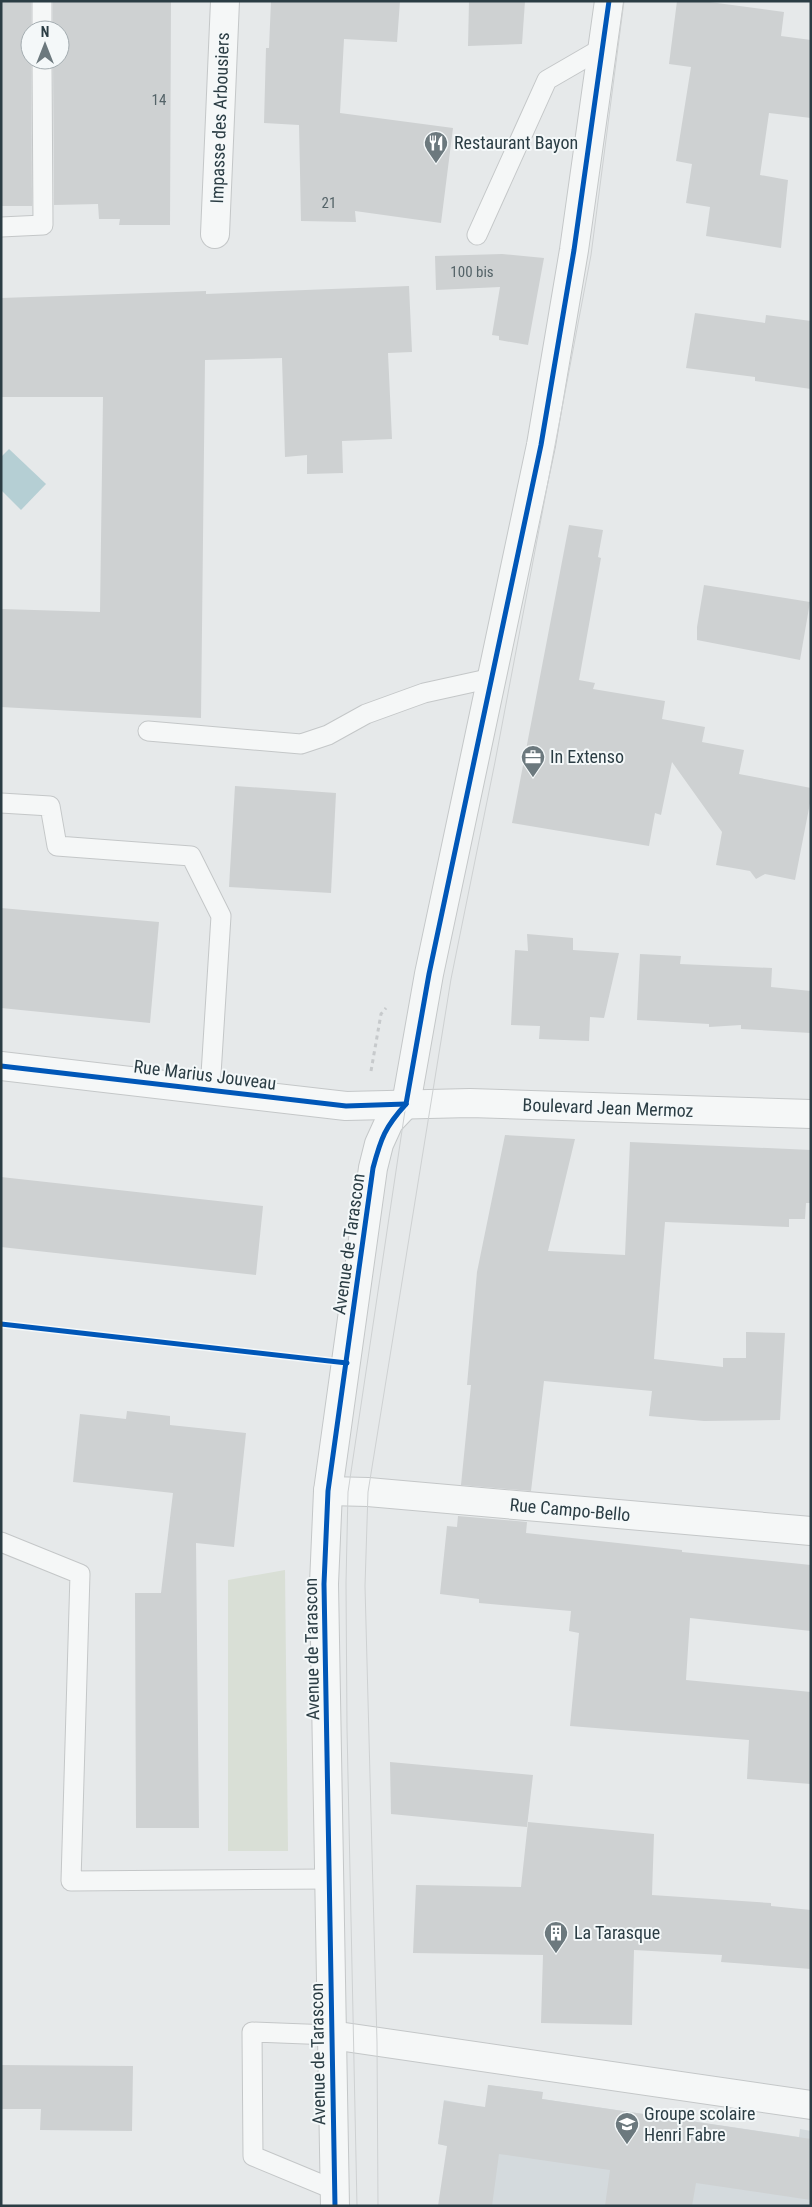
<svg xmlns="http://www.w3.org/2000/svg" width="812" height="2207" font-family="'Roboto Condensed',sans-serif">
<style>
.built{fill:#d4dadd}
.green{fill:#d9dfd6}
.water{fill:#b5cfd4}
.building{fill:#ced1d2}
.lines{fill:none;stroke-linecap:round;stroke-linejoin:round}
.service-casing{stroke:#c4c7c8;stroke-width:21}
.minor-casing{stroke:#c4c7c8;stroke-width:30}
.tertiary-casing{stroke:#c4c7c8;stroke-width:30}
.path{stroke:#c7cacc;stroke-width:3;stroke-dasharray:4 4;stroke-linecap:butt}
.service{stroke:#f5f7f7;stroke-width:19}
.minor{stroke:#f5f7f7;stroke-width:28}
.tertiary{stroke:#f5f7f7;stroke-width:28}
.tram{stroke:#ced1d2;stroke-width:1}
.cycleway-casing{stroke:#f4f8f9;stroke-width:8}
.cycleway{stroke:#0057b8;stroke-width:5}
.labels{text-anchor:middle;stroke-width:4;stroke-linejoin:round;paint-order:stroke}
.number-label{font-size:15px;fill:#546368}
.street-label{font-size:18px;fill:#2b3d44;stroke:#f4f8f9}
.poi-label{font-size:18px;fill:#2b3d44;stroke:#f4f8f9;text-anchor:start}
</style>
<rect width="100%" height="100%" fill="#e6e9ea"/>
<!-- built -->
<path class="built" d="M 489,2085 L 542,2092 L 542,2099 L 799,2137 L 800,2129 L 811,2131 L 811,2206 L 439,2206 L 448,2146 L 438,2144 L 444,2100 L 486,2108 Z"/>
<!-- green -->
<path class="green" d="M 285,1570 L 288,1851 L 228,1851 L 228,1580 Z"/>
<!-- water -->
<path class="water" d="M 9,449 L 46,484 L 21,510 L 1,490 L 1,457 Z"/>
<!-- building -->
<g class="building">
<path d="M 1,1 L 31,1 L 32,206 L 1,206 Z"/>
<path d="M 53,1 L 171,1 L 170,225 L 119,225 L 120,219 L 99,219 L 98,204 L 54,205 L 53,60 L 60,60 L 60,30 L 53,30 Z"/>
<path d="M 271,1 L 400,1 L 397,42 L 344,39 L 340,113 L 453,128 L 441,223 L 355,211 L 356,222 L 301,221 L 299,125 L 264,123 L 266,48 L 269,48 Z"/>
<path d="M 469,1 L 525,1 L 522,44 L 468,46 Z"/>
<path d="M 677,1 L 702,1 L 784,12 L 781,36 L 811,40 L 811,118 L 769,113 L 760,175 L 788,180 L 781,248 L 706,236 L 710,207 L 686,203 L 692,164 L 676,161 L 691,67 L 669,64 Z"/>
<path d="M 502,254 L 544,258 L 528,345 L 499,340 L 499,336 L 492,335 L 500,287 L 436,290 L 435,256 Z"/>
<path d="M 409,286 L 412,352 L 388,353 L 392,439 L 342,441 L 343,473 L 307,474 L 307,455 L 285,457 L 282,358 L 205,360 L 201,718 L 1,707 L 1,609 L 100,612 L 103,397 L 1,397 L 1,298 L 206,291 L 206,294 Z"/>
<path d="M 695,313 L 765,323 L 766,315 L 811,321 L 811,389 L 755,381 L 755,377 L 686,368 Z"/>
<path d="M 569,525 L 603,530 L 598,557 L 601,558 L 579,680 L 595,683 L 593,689 L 665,701 L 662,719 L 705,727 L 702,742 L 744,750 L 739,774 L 811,788 L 811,798 L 795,880 L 765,874 L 756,879 L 750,871 L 716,865 L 722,832 L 672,762 L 661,815 L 655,813 L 649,846 L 512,823 Z"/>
<path d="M 704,585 L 810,602 L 800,660 L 697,640 L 697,627 Z"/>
<path d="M 235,786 L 336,793 L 331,893 L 229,887 Z"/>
<path d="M 1,908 L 159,922 L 150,1023 L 1,1008 Z"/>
<path d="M 527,934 L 573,938 L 573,950 L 619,953 L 604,1018 L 590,1017 L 589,1041 L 539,1039 L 540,1026 L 511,1025 L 515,950 L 528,951 Z"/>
<path d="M 640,954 L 681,956 L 680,964 L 772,968 L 771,987 L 811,991 L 811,1033 L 741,1029 L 741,1025 L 709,1027 L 709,1024 L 637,1020 Z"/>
<path d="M 505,1135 L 575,1139 L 548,1251 L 625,1255 L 630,1142 L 811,1150 L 811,1203 L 806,1203 L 805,1219 L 789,1219 L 789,1227 L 665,1222 L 654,1359 L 723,1367 L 723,1358 L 746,1358 L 746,1332 L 785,1333 L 780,1420 L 704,1421 L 649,1416 L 652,1391 L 544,1381 L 531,1491 L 461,1485 L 471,1385 L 467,1385 L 477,1272 Z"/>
<path d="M 1,1177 L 263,1206 L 256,1275 L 1,1247 Z"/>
<path d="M 127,1411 L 170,1416 L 170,1425 L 246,1433 L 234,1547 L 196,1543 L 199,1828 L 136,1828 L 135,1593 L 161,1593 L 173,1493 L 73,1482 L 80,1414 L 126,1419 Z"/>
<path d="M 458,1516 L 527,1522 L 526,1533 L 682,1550 L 682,1552 L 811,1565 L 811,1631 L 690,1618 L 686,1680 L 811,1692 L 811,1784 L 747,1779 L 749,1740 L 570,1726 L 579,1633 L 569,1631 L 571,1611 L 479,1603 L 479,1599 L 440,1594 L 447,1526 L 457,1527 Z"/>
<path d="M 390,1762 L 533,1775 L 527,1827 L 391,1814 Z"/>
<path d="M 528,1822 L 654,1834 L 652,1895 L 771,1903 L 771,1906 L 811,1910 L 811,1969 L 721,1962 L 722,1955 L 634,1950 L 632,2025 L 541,2023 L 543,1955 L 413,1953 L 416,1885 L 521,1887 Z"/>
<path d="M 1,2065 L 133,2066 L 132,2131 L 40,2130 L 41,2109 L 1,2109 Z"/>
<path d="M 488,2085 L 543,2092 L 542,2099 L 811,2139 L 811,2200 L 696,2183 L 692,2206 L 605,2206 L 610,2170 L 499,2154 L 492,2206 L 438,2206 L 447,2146 L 438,2144 L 444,2101 L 485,2107 Z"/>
</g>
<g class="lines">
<!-- service casing -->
<g class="service-casing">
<g id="service">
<path d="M 42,1 L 42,30"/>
<path d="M 1,227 L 43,225 L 42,60"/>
<path d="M 477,235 L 547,80 L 604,47"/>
<path d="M 148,731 L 301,744 L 328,735 L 366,714 L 424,693 L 492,678"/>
<path d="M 1,803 L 50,806 L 57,846 L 191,856 L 221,916 L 210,1090"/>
<path d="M 1,1542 L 80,1574 L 71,1881 L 329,1879"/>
<path d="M 331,2035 L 252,2032 L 253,2156 L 335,2190"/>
</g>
</g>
<!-- minor casing -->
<g class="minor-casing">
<g id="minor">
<path d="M 215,234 L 225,1"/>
<path d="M 1,1066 L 346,1106 L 470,1103 L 811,1114"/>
<path d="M 328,1491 L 368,1492 L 811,1531"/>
<path d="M 331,2035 L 811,2105"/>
</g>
</g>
<!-- tertiary casing -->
<g class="tertiary-casing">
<path id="tertiary" d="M 335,2206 L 324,1584 L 328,1491 L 373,1168 L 379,1144 L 389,1122 L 406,1104 L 429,974 L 541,445 L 574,250 L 609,1"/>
</g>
<!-- path -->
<path class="path" d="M 371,1071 L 381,1014 L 386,1008"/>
<!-- service -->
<use href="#service" class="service"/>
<!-- minor -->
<use href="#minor" class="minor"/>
<!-- tertiary -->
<use href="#tertiary" class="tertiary"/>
<!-- tram -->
<g class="tram">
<path d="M 357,2206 L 347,1728 L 346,1583 L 348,1492 L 406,1104"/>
<path d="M 378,2206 L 377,2042 L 365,1586 L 368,1492 L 451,979 L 495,762 L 591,255 L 624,1"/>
</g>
<!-- cycleway casing -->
<g class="cycleway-casing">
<g id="cycleway">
<path d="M 1,1066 L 346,1106 L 406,1104"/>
<path d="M 406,1104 L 429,974 L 541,445 L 574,250 L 609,1"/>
<path d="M 1,1324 L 347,1363"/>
<path d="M 335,2206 L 324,1584 L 328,1491 L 373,1168 C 381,1138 385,1127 406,1104"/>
</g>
</g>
<!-- cycleway -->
<use href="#cycleway" class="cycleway"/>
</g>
<!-- icons -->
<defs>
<g id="restaurant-pin" transform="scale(1.25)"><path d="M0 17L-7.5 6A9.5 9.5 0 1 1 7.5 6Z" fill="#6c797e" stroke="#f4f8f9"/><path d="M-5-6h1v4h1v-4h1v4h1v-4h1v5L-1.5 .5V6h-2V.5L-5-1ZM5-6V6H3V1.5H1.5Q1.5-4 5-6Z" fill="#fff"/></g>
<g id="office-pin" transform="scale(1.25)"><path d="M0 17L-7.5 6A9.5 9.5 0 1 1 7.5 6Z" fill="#6c797e" stroke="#f4f8f9"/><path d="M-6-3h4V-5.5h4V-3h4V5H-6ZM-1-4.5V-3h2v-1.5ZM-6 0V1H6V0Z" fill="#fff"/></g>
<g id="building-pin" transform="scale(1.25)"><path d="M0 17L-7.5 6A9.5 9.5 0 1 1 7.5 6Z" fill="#6c797e" stroke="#f4f8f9"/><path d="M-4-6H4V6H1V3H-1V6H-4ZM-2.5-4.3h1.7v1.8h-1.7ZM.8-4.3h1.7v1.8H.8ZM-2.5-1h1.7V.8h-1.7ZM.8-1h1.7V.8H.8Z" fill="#fff"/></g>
<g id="school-pin" transform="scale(1.25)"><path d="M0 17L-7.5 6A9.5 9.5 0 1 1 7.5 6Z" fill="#6c797e" stroke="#f4f8f9"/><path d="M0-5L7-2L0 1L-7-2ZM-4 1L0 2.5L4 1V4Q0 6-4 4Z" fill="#fff"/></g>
</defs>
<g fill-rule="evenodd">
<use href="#restaurant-pin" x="436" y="143"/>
<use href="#office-pin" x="533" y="757"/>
<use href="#building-pin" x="556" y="1933"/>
<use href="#school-pin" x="627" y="2124"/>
</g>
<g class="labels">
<!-- number labels -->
<g class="number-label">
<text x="159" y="105">14</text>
<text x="329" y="208">21</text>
<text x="472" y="277">100 bis</text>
</g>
<!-- street labels -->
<g class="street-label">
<text transform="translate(220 118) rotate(-88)" y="6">Impasse des Arbousiers</text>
<text transform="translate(205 1075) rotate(7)" y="6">Rue Marius Jouveau</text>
<text transform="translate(608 1108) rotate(2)" y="6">Boulevard Jean Mermoz</text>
<text transform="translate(349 1244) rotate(-82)" y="6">Avenue de Tarascon</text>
<text transform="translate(570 1510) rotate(5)" y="6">Rue Campo-Bello</text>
<text transform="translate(312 1649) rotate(-91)" y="6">Avenue de Tarascon</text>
<text transform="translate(318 2054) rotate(-91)" y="6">Avenue de Tarascon</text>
</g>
<!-- poi labels -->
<g class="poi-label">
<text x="454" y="149">Restaurant Bayon</text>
<text x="550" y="763">In Extenso</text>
<text x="574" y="1939">La Tarasque</text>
<text x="644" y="2120">Groupe scolaire<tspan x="644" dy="21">Henri Fabre</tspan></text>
</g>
</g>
<!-- border -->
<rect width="812" height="2207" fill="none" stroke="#2b3d44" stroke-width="5"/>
<!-- north arrow -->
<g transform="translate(45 45)"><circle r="24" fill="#f4f8f9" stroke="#a4adb1"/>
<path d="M0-4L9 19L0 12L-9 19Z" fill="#6c797e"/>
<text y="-8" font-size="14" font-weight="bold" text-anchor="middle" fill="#2b3d44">N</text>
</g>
</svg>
